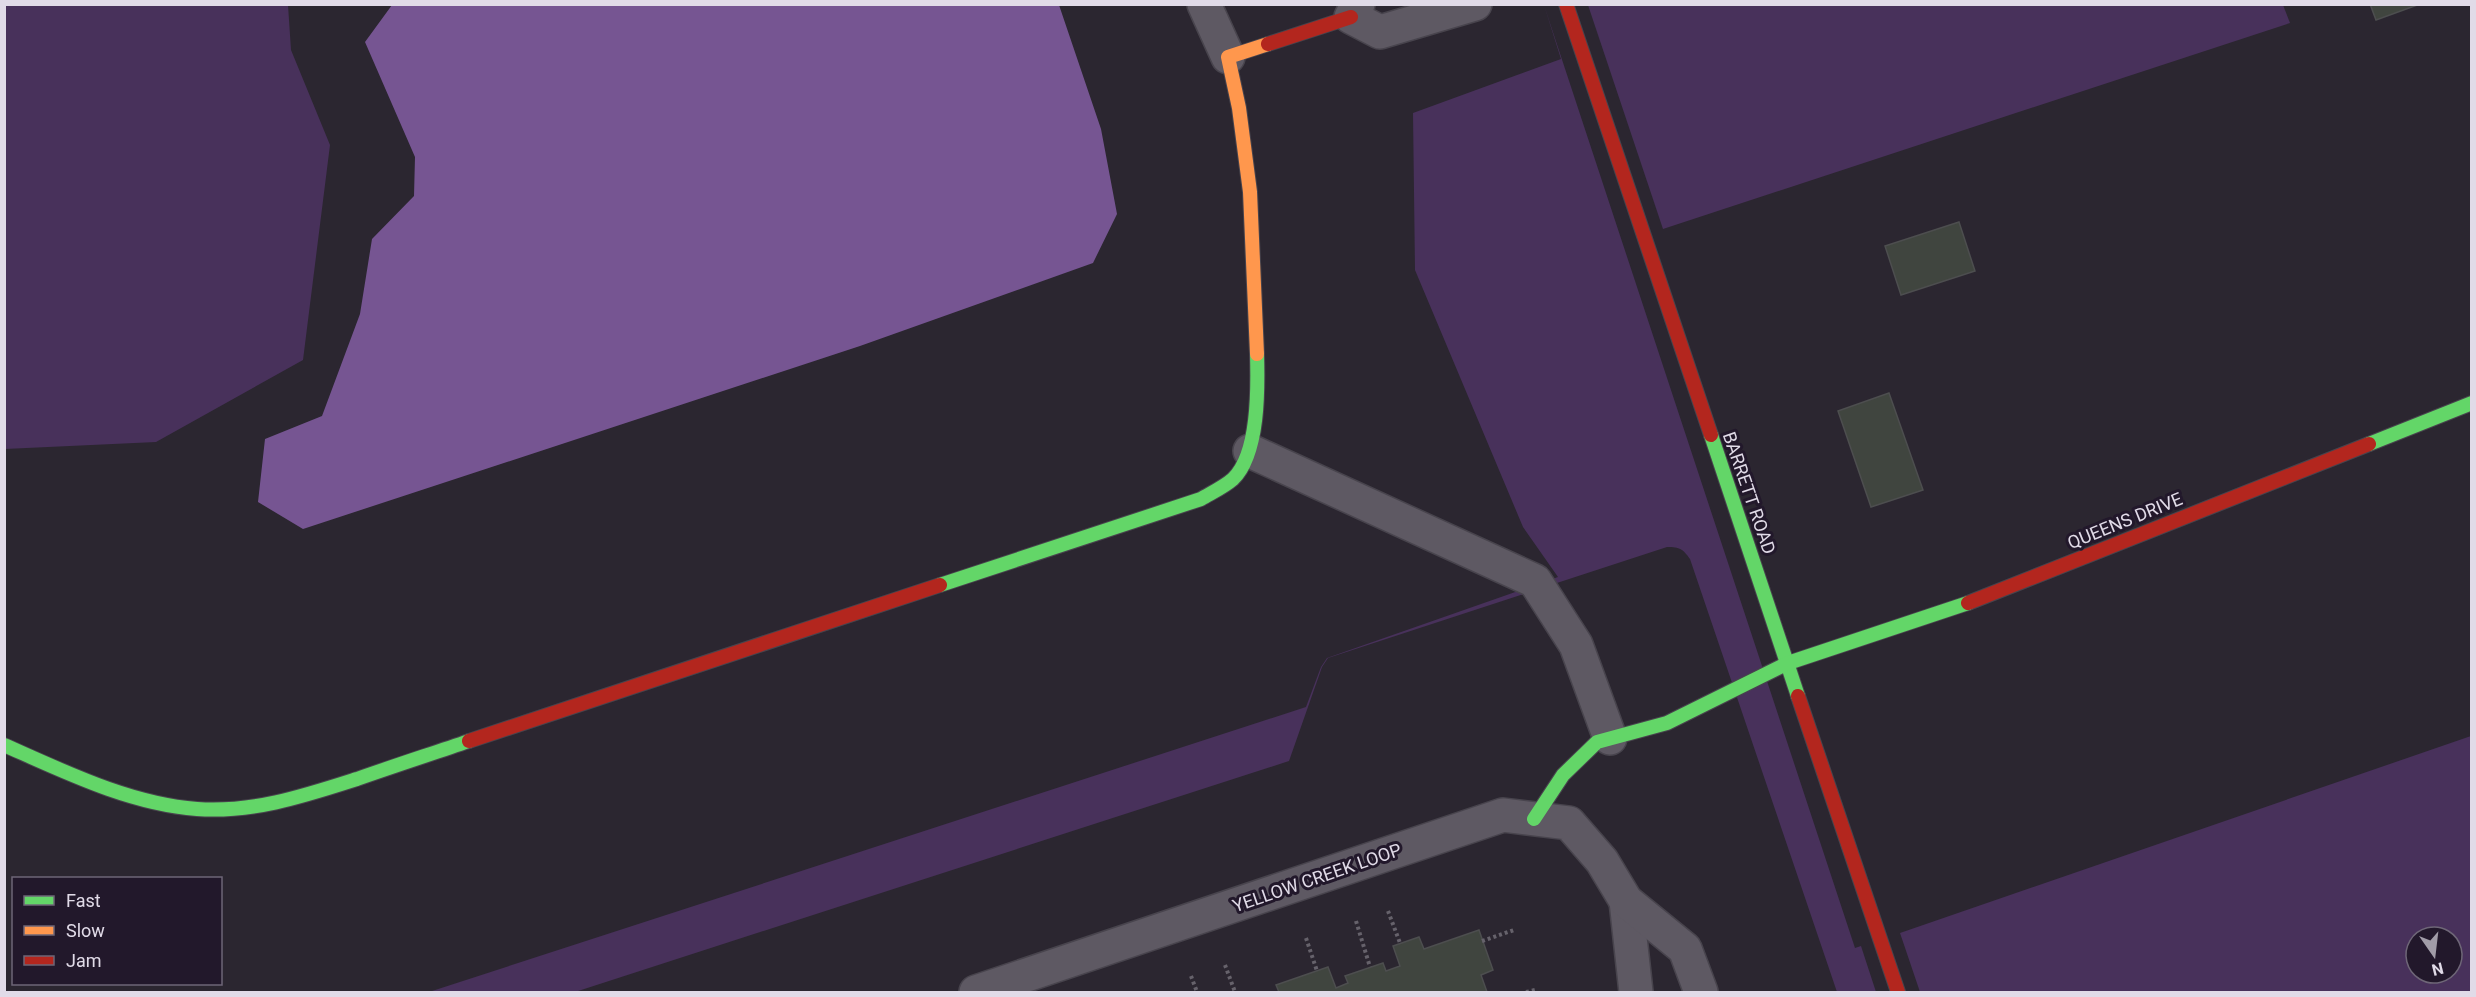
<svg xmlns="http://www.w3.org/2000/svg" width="2476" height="997" font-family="Roboto,sans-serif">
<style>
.green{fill:#48315b;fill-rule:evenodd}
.water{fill:#765592}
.building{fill:#40453f;stroke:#4d4e4f;stroke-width:1.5}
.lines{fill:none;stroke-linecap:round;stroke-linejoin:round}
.street-casing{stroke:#48444d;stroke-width:36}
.fast-casing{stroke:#48444d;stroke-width:16}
.slow-casing{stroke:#48444d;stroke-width:16}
.jam-casing{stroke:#48444d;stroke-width:16}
.path{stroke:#66626b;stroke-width:4;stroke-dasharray:3 3;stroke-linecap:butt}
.street{stroke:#5e5963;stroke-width:33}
.fast{stroke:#63d668;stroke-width:14}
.slow{stroke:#ff974d;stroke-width:14}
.jam{stroke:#b3261e;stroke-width:14}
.labels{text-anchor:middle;stroke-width:6;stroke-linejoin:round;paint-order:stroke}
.street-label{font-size:18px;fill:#e1dbe8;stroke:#22182b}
</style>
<rect width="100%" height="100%" fill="#2b2630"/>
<!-- green -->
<g class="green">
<path d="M 4,5 L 288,5 L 291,50 L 330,145 L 303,360 L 156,442 L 5,449 Z"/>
<path d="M 1544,5 L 1855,948 L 1861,946 L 1876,992 L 1837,992 L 1690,559 C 1683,549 1680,547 1667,547 L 1328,658 L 1322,667 L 1289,761 L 575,992 L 429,992 L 1306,707 L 1321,667 L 1327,658 L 1558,577 L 1523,527 L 1415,270 L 1413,113 L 1561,59 Z"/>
<path d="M 2283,5 L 2290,23 L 1663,229 L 1588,5 Z"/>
<path d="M 2471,736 L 2471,992 L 1920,992 L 1900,933 ZM 2416,937 L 2452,937 L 2452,973 L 2416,973 Z"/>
</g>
<!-- water -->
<path class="water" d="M 392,5 L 1059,5 L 1101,129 L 1117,214 L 1093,263 L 860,346 L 303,529 L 258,502 L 265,439 L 322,416 L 360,314 L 372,239 L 414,196 L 415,157 L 365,42 Z"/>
<!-- building -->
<g class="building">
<path d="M 2370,4 L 2420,4 L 2376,20 Z"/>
<path d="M 1959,222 L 1975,271 L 1901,295 L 1885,246 Z"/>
<path d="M 1889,393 L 1923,490 L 1871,507 L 1838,411 Z"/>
<path d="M 1479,930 L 1493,970 L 1481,975 L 1487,992 L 1279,992 L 1276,985 L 1328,967 L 1336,988 L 1348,983 L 1345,976 L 1383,963 L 1386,971 L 1400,966 L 1393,946 L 1419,937 L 1424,949 Z"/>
</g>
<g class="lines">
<!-- street casing -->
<g class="street-casing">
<g id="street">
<path d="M 1204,4 L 1228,57"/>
<path d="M 1358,4 L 1351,17 L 1380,32 L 1475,4"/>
<path d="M 1250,451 L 1535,581 L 1576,645 L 1610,738"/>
<path d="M 1626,901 L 1636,992"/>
<path d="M 976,992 L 1503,815 L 1569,823 L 1602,861 L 1626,901 L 1685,949 L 1701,992"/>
</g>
</g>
<!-- fast casing -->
<g class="fast-casing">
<g id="fast">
<path d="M 1711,435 L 1798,696"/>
<path d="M 2369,444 L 2472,403"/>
<path d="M 940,585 L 1201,499 C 1211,493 1224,487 1233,479 C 1259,454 1258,388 1257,354"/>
<path d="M 4,745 C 65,772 130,804 197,809 C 253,813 304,796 357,779 C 394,766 431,754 469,741"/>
<path d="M 1534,819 L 1563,775 L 1597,742 L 1667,723 L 1788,663 L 1968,603"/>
</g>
</g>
<!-- slow casing -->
<g class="slow-casing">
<path id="slow" d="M 1257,354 L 1250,192 L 1239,108 L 1228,57 L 1268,44"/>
</g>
<!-- jam casing -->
<g class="jam-casing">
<g id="jam">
<path d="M 1566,4 L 1711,435"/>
<path d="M 1268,44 L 1351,17"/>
<path d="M 1968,603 L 2369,444"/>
<path d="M 1798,696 L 1898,992"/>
<path d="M 469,741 L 940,585"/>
</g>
</g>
<!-- path -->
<g class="path">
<path d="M 1388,911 L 1400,943"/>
<path d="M 1356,921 L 1370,967"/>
<path d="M 1306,938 L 1317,971"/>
<path d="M 1482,941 L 1514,930"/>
<path d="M 1225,965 L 1235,992"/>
<path d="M 1191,976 L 1197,992"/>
<path d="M 1526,992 L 1535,990"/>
</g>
<!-- street -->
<use href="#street" class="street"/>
<!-- fast -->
<use href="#fast" class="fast"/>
<!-- slow -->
<use href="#slow" class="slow"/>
<!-- jam -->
<use href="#jam" class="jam"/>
</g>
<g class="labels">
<!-- street labels -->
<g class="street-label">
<text transform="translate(1749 493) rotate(71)" y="6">BARRETT ROAD</text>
<text transform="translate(2125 521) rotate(-22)" y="6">QUEENS DRIVE</text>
<text transform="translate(1317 878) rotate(-19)" y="6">YELLOW CREEK LOOP</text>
</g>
</g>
<!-- border -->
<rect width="2476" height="997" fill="none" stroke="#e1dbe8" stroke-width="12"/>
<!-- legend -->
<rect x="12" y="877" width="210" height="108" fill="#22182b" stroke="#6e6677" stroke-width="1.5"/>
<rect x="24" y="896" width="30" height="9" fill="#63d668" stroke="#6e6677" stroke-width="1.5"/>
<text x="66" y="907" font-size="18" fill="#e1dbe8">Fast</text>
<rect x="24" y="926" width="30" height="9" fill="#ff974d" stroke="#6e6677" stroke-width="1.5"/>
<text x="66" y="937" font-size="18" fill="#e1dbe8">Slow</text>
<rect x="24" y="956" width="30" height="9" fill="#b3261e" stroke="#6e6677" stroke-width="1.5"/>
<text x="66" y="967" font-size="18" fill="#e1dbe8">Jam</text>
<!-- north arrow -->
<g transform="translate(2434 955) rotate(166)"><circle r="28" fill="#22182b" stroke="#6e6677" stroke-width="1.5"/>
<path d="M0-4.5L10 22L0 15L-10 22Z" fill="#a19ca8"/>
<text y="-9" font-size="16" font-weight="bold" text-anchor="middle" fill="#e1dbe8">N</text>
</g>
</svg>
